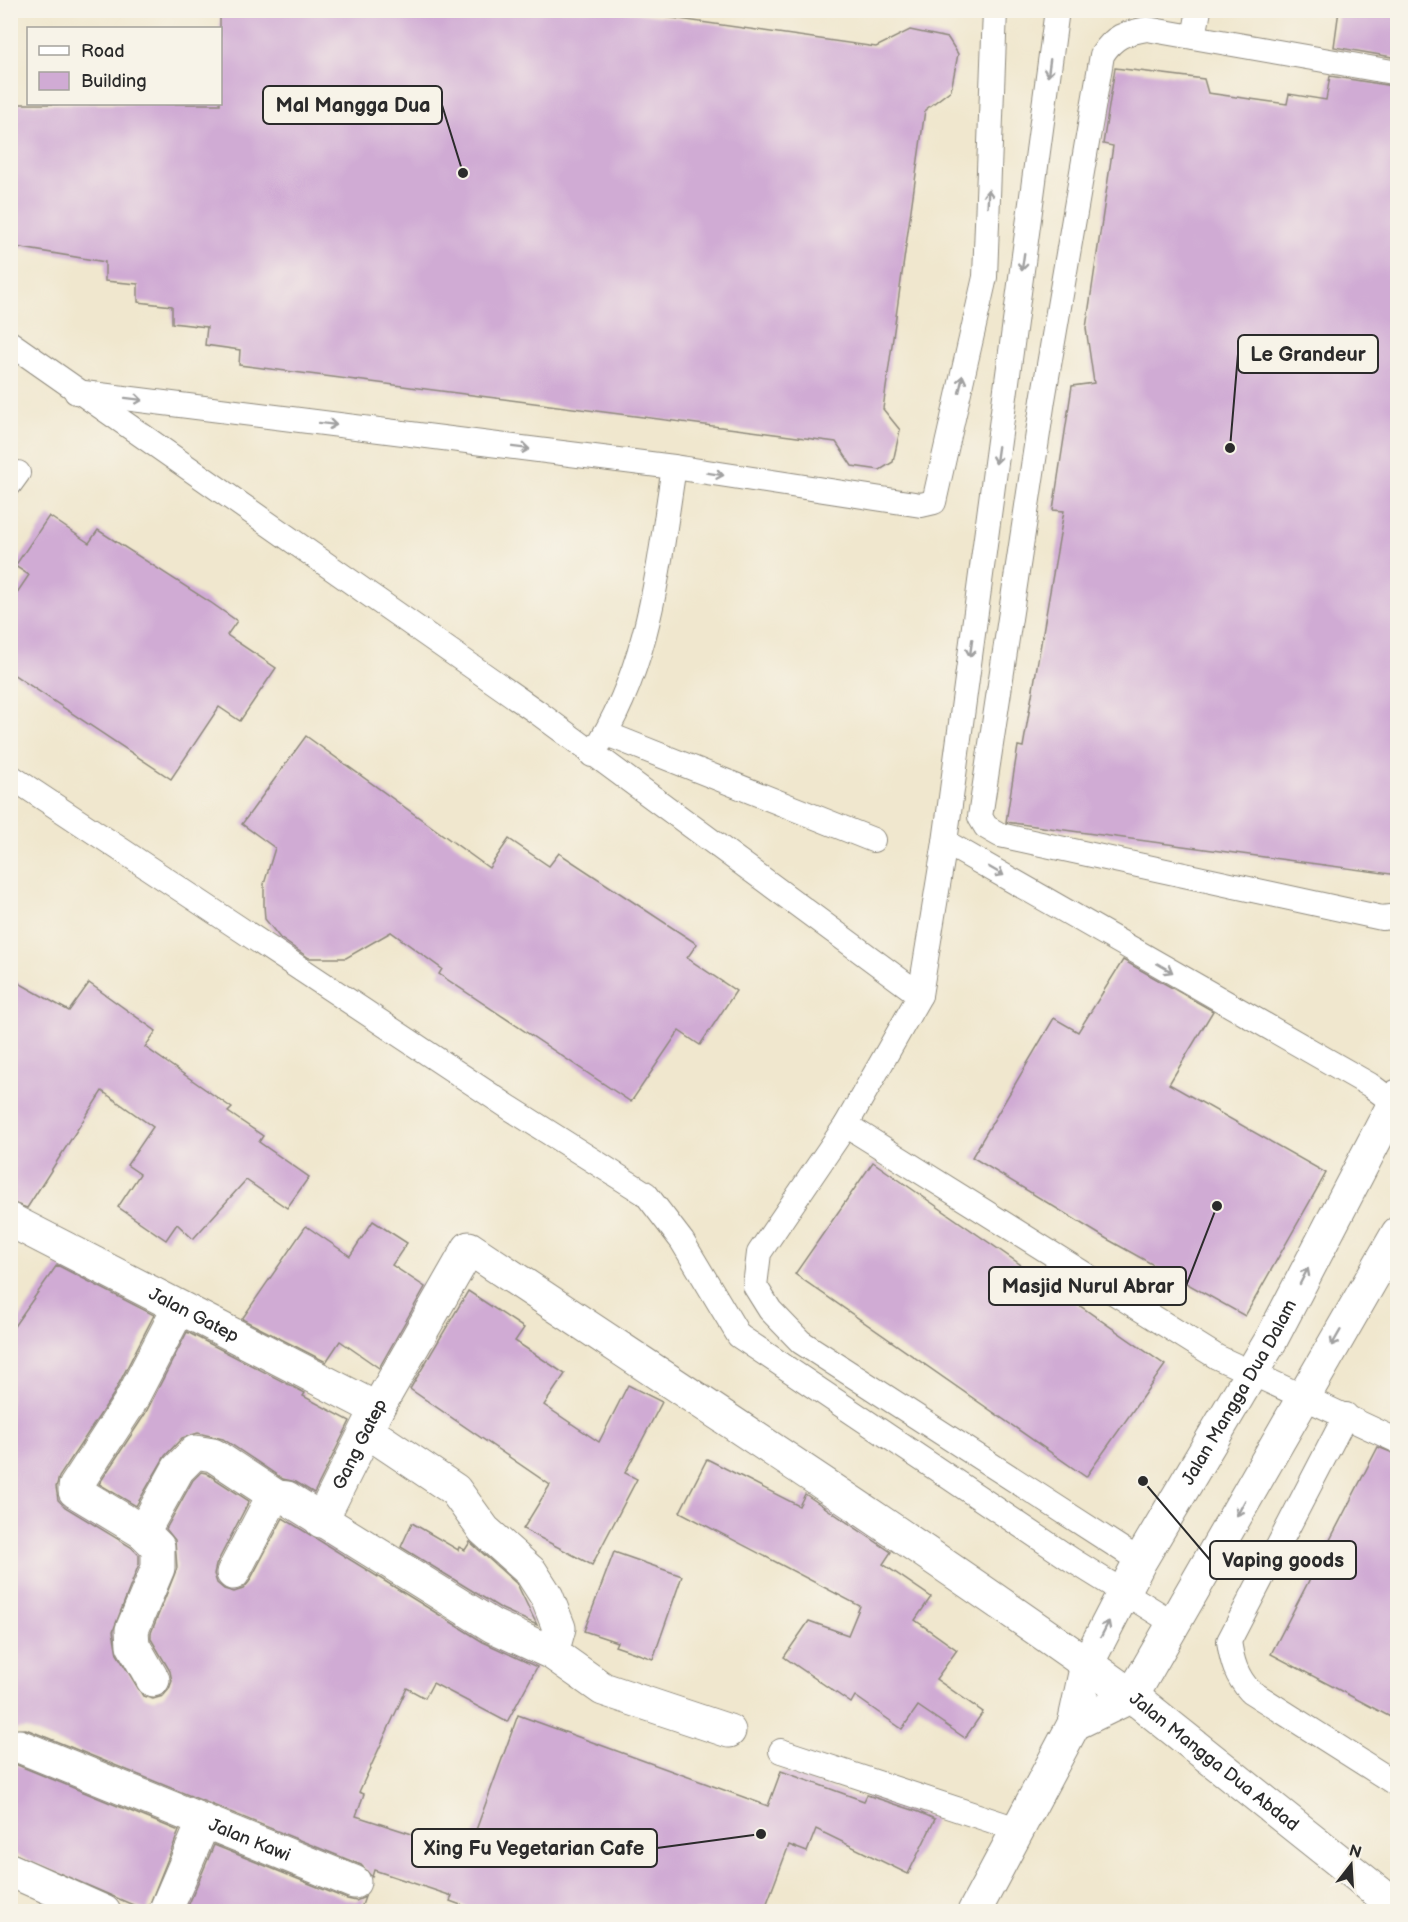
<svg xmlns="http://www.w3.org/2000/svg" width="1408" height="1922" font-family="'Balsamiq Sans',sans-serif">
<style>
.building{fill:#d0abd4}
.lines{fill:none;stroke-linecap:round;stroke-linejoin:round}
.service-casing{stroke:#8e897c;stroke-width:26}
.minor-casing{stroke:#8e897c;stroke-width:35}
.tertiary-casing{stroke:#8e897c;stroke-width:35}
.service{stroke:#fff;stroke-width:24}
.minor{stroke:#fff;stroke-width:33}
.tertiary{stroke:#fff;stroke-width:33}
.oneway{stroke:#a0a0a0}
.labels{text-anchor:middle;stroke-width:6;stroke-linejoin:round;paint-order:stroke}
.street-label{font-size:18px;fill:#2b2b2b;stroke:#f7f3e8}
.leader{fill:none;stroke:#2b2b2b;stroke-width:2}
.callout-dot{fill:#2b2b2b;stroke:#f7f3e8;stroke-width:2}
.callout{fill:#f7f3e8;stroke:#2b2b2b;stroke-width:2}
.callout-label{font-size:20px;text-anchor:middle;font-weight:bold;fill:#2b2b2b}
</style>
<rect width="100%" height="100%" fill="#f7f3e8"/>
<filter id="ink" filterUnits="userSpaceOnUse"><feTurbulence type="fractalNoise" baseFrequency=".0167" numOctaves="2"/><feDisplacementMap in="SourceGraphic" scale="12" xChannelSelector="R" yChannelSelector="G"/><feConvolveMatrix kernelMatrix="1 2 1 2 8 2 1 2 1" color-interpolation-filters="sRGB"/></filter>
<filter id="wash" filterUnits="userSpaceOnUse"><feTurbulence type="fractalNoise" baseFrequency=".008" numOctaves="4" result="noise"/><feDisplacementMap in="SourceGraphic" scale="24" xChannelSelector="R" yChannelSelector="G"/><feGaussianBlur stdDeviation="1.35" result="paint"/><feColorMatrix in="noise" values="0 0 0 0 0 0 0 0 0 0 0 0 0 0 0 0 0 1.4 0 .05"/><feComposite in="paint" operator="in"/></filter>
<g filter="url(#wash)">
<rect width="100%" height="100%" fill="#f0e7ce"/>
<g id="blocks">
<!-- building -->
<g class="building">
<path d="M 220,10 L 616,10 L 876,47 L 910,30 L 948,38 L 958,54 L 951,90 L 925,110 L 883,409 L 900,430 L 893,462 L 880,470 L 852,466 L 836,442 L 239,365 L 240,350 L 205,345 L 207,327 L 172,323 L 172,306 L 138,302 L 138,284 L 105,281 L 105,262 L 10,246 L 10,104 L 220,104 Z"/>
<path d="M 1339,10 L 1398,10 L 1398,58 L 1334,47 Z"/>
<path d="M 1115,68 L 1204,79 L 1208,93 L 1287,104 L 1289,94 L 1326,100 L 1330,76 L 1398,87 L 1398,875 L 1006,822 L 1018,746 L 1023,747 L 1064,511 L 1053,510 L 1072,386 L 1094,383 L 1086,328 L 1113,146 L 1103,144 Z"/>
<path d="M 49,516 L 89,543 L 98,530 L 210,602 L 237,621 L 227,635 L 276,668 L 240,721 L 219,707 L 171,779 L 10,672 L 10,603 L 29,575 L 15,566 Z"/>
<path d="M 306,736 L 489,868 L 509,839 L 549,866 L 559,853 L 697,944 L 687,958 L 736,991 L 700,1045 L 679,1031 L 631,1102 L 439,974 L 442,969 L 391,932 L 346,958 L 309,958 L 280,938 L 265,919 L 264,905 L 264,884 L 275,848 L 242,824 Z"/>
<path d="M 1123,960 L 1213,1011 L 1169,1084 L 1326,1173 L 1245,1316 L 1107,1239 L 972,1157 L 1054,1018 L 1078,1032 Z"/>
<path d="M 10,978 L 69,1011 L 89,983 L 156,1031 L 145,1047 L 232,1108 L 228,1112 L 263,1136 L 259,1142 L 309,1177 L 287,1208 L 246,1180 L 193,1239 L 177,1224 L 166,1240 L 118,1207 L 140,1174 L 127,1165 L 153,1127 L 102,1091 L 27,1208 L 10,1202 Z"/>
<path d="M 873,1162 L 1165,1365 L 1086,1477 L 795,1274 Z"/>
<path d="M 373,1221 L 407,1243 L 392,1265 L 425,1287 L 379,1368 L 340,1341 L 326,1362 L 242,1319 L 306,1226 L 350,1256 Z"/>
<path d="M 57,1265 L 154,1315 L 113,1395 L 59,1477 L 56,1487 L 58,1500 L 65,1507 L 131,1547 L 139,1555 L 139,1564 L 113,1631 L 117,1654 L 143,1696 L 153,1699 L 163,1696 L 169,1689 L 172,1681 L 170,1671 L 151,1639 L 151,1633 L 177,1568 L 175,1540 L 166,1529 L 193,1480 L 201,1472 L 206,1473 L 249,1501 L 216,1565 L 214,1574 L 217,1583 L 224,1589 L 234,1592 L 243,1589 L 249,1582 L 283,1518 L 483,1642 L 537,1667 L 507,1722 L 433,1683 L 425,1698 L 407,1688 L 359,1792 L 364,1794 L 356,1816 L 468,1852 L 518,1715 L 768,1806 L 781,1771 L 864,1801 L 867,1795 L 919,1812 L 935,1819 L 908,1874 L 816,1829 L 807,1852 L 789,1845 L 764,1911 L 477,1911 L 450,1901 L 452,1896 L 374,1870 L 372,1877 L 361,1865 L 26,1729 L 10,1730 L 10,1332 Z"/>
<path d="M 468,1291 L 524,1328 L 515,1341 L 565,1374 L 544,1405 L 599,1442 L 628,1385 L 662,1402 L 625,1473 L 637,1479 L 592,1565 L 523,1529 L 550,1485 L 410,1389 Z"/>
<path d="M 187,1332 L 305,1393 L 303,1396 L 350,1421 L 314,1493 L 296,1482 L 283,1479 L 223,1439 L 198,1433 L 182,1438 L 165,1456 L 136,1506 L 99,1484 L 145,1414 Z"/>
<path d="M 1378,1447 L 1398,1455 L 1398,1721 L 1271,1654 Z"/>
<path d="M 707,1459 L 799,1506 L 805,1494 L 891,1552 L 883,1564 L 931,1597 L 915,1620 L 957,1650 L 936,1679 L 983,1712 L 965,1738 L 918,1706 L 902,1729 L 855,1696 L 851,1703 L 784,1657 L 809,1621 L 848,1635 L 860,1606 L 680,1512 Z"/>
<path d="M 412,1523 L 458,1550 L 459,1547 L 465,1550 L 470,1542 L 517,1584 L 537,1625 L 502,1609 L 401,1547 Z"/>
<path d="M 614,1552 L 682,1576 L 653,1659 L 615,1646 L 617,1642 L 584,1631 Z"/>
<path d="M 10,1762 L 179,1831 L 147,1911 L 10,1852 Z"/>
<path d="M 214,1845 L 347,1899 L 356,1901 L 365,1897 L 360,1911 L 186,1911 Z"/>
</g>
</g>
</g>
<g filter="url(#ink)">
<use href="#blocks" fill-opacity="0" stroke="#8e897c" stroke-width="1.5"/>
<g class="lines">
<!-- service casing -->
<g class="service-casing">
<g id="service">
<path d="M 1057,10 L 945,842 L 920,995 L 846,1125 L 759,1253 L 755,1286 L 770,1310 L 801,1342 L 1140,1561"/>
<path d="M 1194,37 L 1199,10"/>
<path d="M 1398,73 L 1147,29 C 1125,33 1114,36 1102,55 L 1043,400 L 980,817 L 986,827 L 1000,835 L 1382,918 L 1398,916"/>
<path d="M 10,343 L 537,712 L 920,995"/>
<path d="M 76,392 L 674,467 L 921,505 L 934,502 L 985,277 L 995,10"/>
<path d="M 10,484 L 18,473"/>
<path d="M 607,734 L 873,840"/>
<path d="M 592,755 C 650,668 658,569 674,467"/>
<path d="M 10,776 L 510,1108 L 646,1194 L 682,1241 L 739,1336 L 1072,1560 L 1175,1624"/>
<path d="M 945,842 L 1370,1085 L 1398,1106"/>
<path d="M 846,1125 L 1217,1357 L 1398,1441"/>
<path d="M 1346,1415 L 1229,1641 C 1232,1661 1236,1676 1250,1691 L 1398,1785"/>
<path d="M 781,1751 L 1017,1829"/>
</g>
</g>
<!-- minor casing -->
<g class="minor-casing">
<g id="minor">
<path id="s1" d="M 10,1220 L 377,1409"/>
<path d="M 367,1431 L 455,1490 L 484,1530 L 531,1572 L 547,1597 L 559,1628 L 552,1653"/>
<path id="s2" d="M 321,1521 L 377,1409 L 469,1248 C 691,1396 915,1541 1132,1696 L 1398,1908"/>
<path d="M 143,1532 L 178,1469 L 195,1452 L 213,1455 L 277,1497"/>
<path d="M 233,1573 L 269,1504 L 277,1497 L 287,1498 L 493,1626 L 552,1653 L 603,1689 L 729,1731"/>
<path d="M 153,1680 L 133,1645 L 132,1630 L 158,1568 L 158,1547 L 143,1532 L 75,1491 L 75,1487 L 129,1404 L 179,1308"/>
<path id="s3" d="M 19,1746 L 354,1882"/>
<path d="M 10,1870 L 104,1912"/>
<path d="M 165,1912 L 204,1821"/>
</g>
</g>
<!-- tertiary casing -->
<g class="tertiary-casing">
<g id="tertiary">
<path d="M 1074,1724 L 1132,1696 L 1398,1233"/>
<path id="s4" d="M 974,1912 L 1074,1724 L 1087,1664 L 1140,1561 L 1271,1340 L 1398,1096"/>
</g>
</g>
<!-- service -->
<use href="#service" class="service"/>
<!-- minor -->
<use href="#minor" class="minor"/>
<!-- tertiary -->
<use href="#tertiary" class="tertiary"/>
</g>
<!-- one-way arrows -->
<defs><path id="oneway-shaft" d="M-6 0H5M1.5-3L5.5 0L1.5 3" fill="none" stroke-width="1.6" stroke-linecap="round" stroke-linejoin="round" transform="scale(1.5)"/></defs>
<g class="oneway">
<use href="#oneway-shaft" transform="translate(1049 68) rotate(98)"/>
<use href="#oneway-shaft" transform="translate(988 198) rotate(-88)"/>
<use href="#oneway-shaft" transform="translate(1023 262) rotate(98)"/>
<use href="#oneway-shaft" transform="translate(961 384) rotate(-77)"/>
<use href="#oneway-shaft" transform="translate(134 399) rotate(7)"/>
<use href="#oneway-shaft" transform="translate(328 424) rotate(7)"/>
<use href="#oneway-shaft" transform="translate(521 448) rotate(7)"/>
<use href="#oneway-shaft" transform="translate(997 455) rotate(98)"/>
<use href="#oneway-shaft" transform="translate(715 474) rotate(9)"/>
<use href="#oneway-shaft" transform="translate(971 648) rotate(98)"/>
<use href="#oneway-shaft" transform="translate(996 871) rotate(30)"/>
<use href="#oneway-shaft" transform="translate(1165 968) rotate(30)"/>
<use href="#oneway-shaft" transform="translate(1304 1276) rotate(-63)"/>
<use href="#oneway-shaft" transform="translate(1336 1338) rotate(120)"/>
<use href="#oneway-shaft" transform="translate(1241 1508) rotate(119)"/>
<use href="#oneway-shaft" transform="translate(1105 1629) rotate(-63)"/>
</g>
</g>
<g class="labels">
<!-- street labels -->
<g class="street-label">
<text dy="6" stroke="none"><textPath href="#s1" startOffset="207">Jalan Gatep</textPath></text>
<text dy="6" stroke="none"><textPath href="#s4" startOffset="586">Jalan Mangga Dua Dalam</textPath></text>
<text dy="6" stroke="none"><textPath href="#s2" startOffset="86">Gang Gatep</textPath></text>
<text dy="6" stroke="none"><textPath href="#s2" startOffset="1216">Jalan Mangga Dua Abdad</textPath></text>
<text dy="6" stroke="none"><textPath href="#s3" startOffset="249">Jalan Kawi</textPath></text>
</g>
</g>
<!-- callouts -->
<path class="leader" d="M463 173L442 105M1230 448L1238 354M1217 1206L1186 1286M1143 1481L1210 1560M761 1834L657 1848"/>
<g class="callout-dot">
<circle cx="463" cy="173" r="6"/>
<circle cx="1230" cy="448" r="6"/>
<circle cx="1217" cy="1206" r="6"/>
<circle cx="1143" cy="1481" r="6"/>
<circle cx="761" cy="1834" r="6"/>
</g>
<g class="callout">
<rect x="263" y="86" width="179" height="38" rx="6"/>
<rect x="1238" y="335" width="140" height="38" rx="6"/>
<rect x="989" y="1267" width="197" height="38" rx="6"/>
<rect x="1210" y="1541" width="146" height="38" rx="6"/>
<rect x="412" y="1829" width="245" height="38" rx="6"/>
</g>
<g class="callout-label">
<text x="353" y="112">Mal Mangga Dua</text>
<text x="1308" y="361">Le Grandeur</text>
<text x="1088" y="1293">Masjid Nurul Abrar</text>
<text x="1283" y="1567">Vaping goods</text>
<text x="534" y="1855">Xing Fu Vegetarian Cafe</text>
</g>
<!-- margin -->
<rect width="1408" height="1922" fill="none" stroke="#f7f3e8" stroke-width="36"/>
<!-- legend -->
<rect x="27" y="27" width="195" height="78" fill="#f7f3e8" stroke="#a5a39c" stroke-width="1.5"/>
<rect x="39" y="46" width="30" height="9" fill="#ffffff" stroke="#a5a39c" stroke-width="1.5"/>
<text x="81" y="57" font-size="18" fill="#2b2b2b">Road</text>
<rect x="39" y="72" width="30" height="18" fill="#d0abd4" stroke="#a5a39c" stroke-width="1.5"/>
<text x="81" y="87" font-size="18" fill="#2b2b2b">Building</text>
<!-- north arrow -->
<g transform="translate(1351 1865) rotate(17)" stroke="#f7f3e8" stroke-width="4.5" paint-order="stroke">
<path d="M0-4.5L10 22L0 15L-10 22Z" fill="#2b2b2b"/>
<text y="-9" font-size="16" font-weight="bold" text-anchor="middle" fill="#2b2b2b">N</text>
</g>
</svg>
